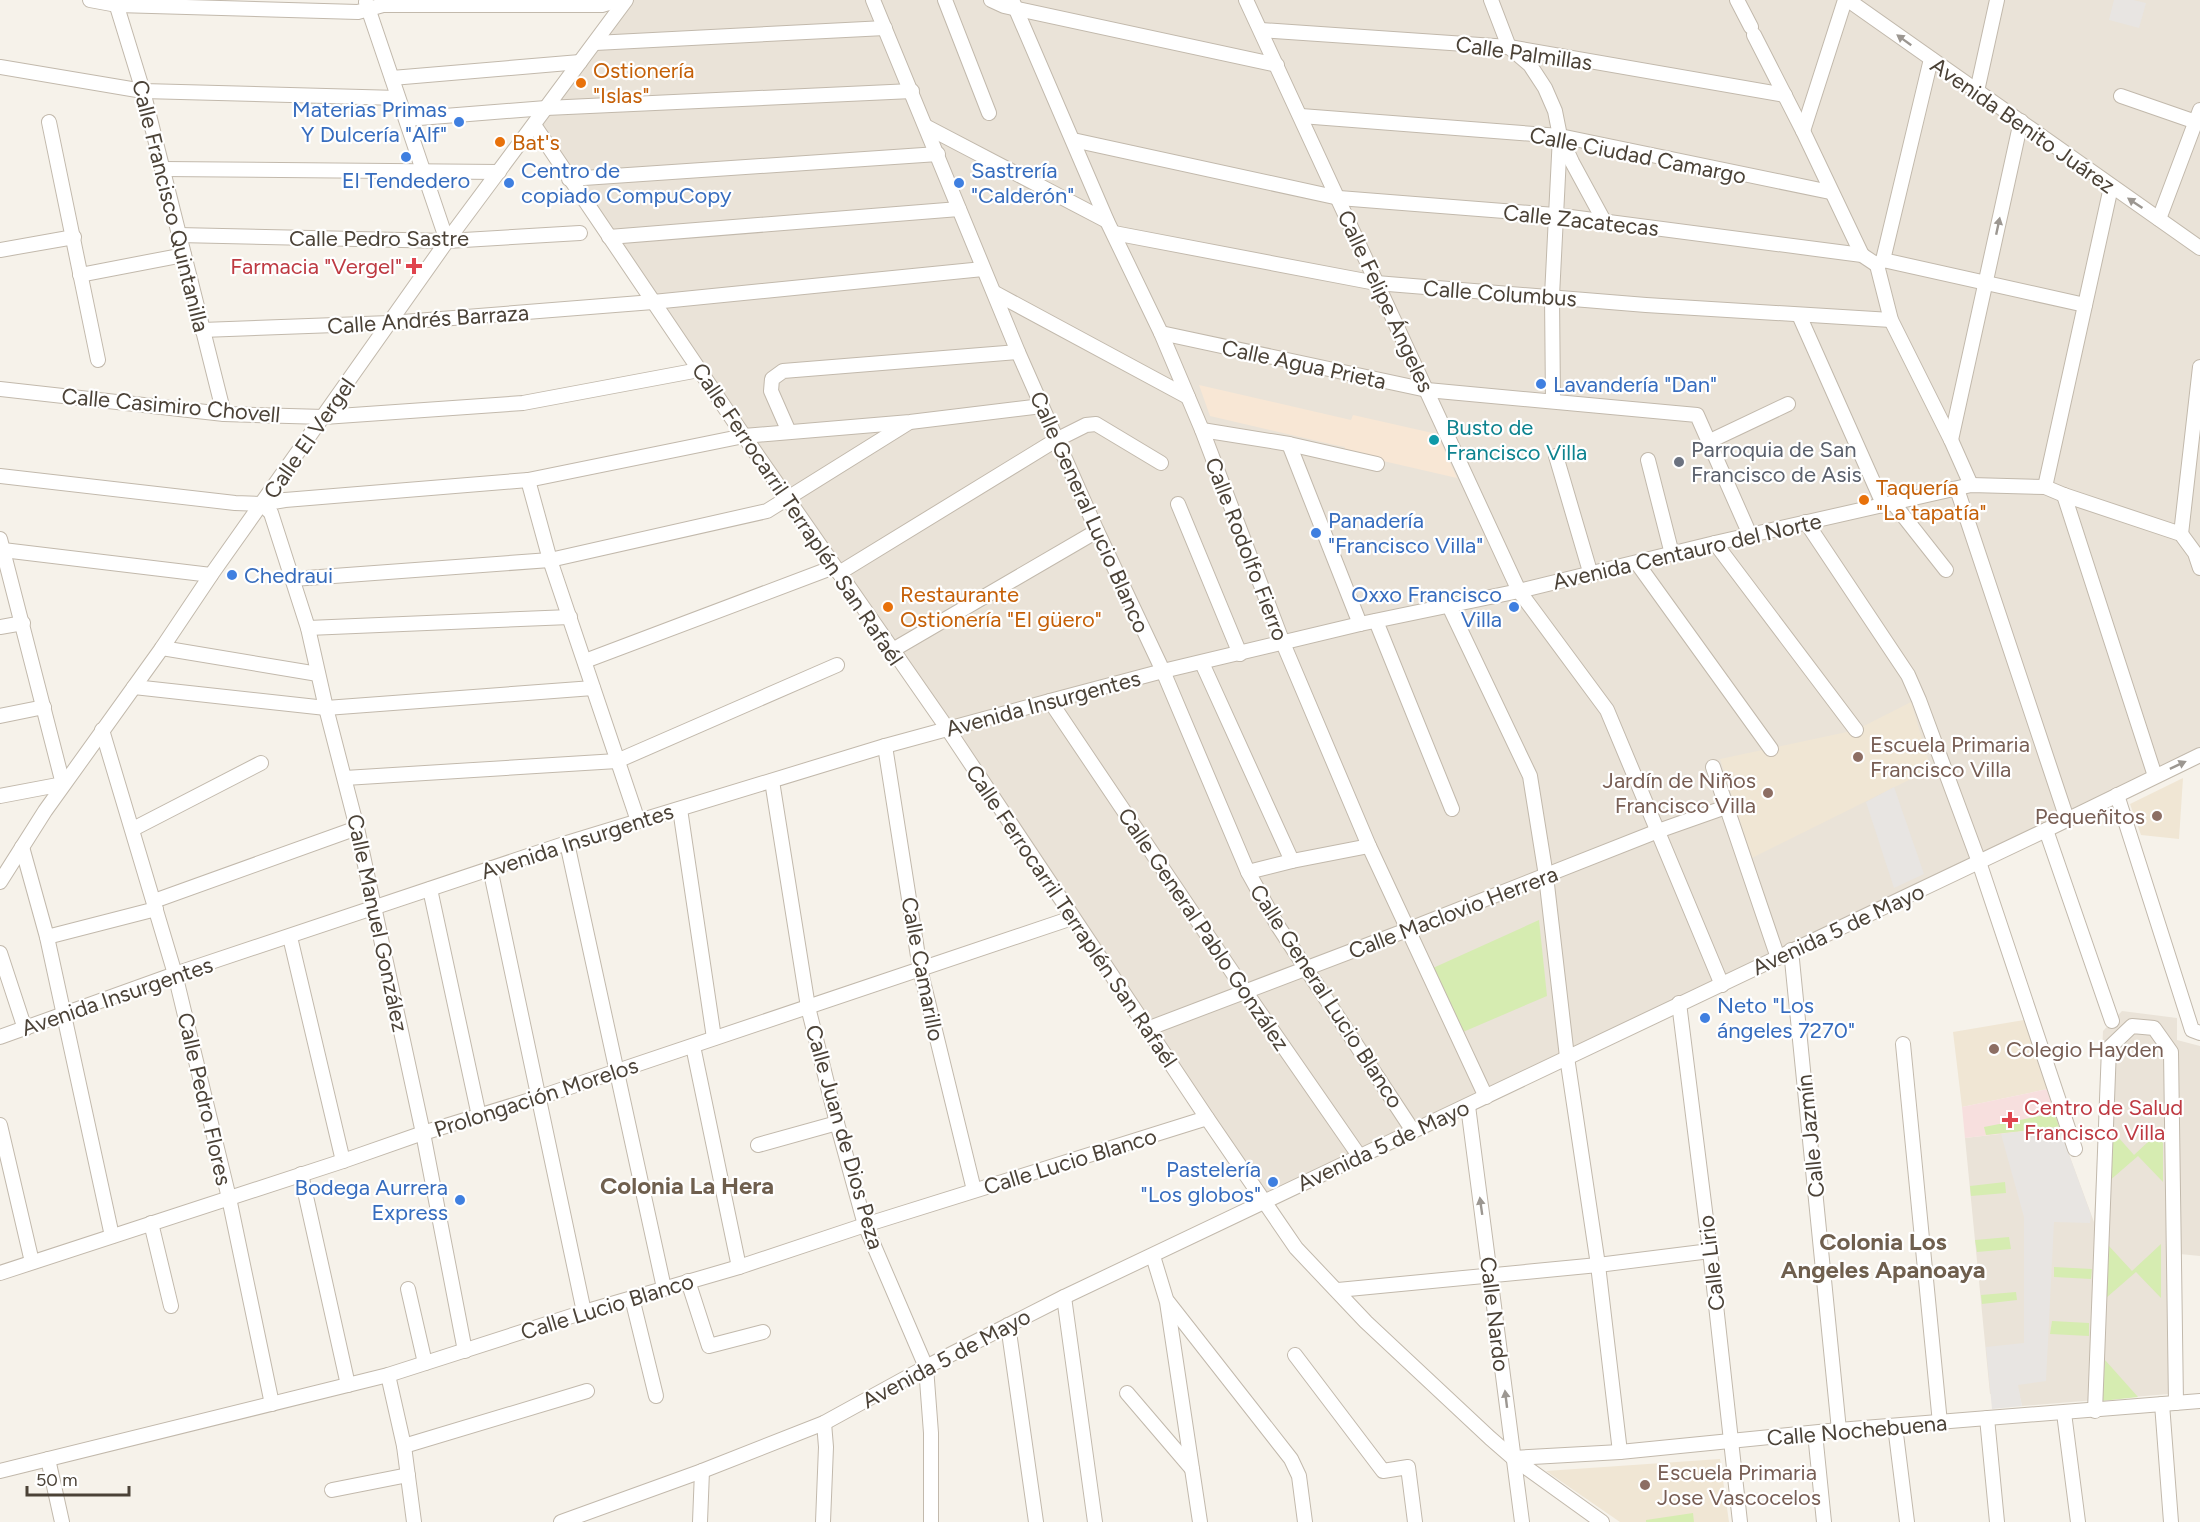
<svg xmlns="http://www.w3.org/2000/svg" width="2200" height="1522" font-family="Figtree,sans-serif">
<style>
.residential{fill:#eae3d8}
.commercial{fill:#f8e7d5}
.education{fill:#f0e6d4}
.medical{fill:#f7dfde}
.green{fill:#d6ecb1}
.parking{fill:#e8e5e2}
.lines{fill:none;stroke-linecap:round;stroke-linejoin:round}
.minor-casing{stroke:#c2b9ac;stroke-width:16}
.minor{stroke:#fff;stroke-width:14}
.oneway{fill:#9c9791}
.food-dot{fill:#e8710a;stroke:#fff;stroke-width:2}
.shop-dot{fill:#3f7fe0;stroke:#fff;stroke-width:2}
.health-dot{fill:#e0444e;stroke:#fff;stroke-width:2}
.culture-dot{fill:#0f9aa8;stroke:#fff;stroke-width:2}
.worship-dot{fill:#6b7280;stroke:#fff;stroke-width:2}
.education-dot{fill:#8d6e63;stroke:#fff;stroke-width:2}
.labels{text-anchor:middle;stroke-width:4.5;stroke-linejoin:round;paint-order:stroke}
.street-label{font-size:22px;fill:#4b4237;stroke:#fff}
.food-label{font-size:22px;fill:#c56008;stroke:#fff;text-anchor:start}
.shop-label{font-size:22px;fill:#366cbe;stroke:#fff;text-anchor:start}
.health-label{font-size:22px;fill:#be3a42;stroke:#fff;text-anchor:end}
.culture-label{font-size:22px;fill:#0d838f;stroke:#fff;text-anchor:start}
.worship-label{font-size:22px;fill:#5b616d;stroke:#fff;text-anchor:start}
.education-label{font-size:22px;fill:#785e54;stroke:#fff;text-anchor:start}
.neighbourhood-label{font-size:24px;font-weight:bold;fill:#6f5f4e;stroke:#fff}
</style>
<rect width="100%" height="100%" fill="#f6f2ea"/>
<!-- residential -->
<g class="residential">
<path d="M 626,0 L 1848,0 L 2200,250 L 2200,751 L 1263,1201 L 534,125 Z"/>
<path d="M 1855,0 L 2200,0 L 2200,245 Z"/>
<path d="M 2122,1011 L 2177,1018 L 2177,1040 L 2200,1046 L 2200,1256 L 2180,1254 L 2181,1393 L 2022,1406 L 2018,1389 L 1990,1394 L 1965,1138 L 2059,1127 L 2094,1222 L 2103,1031 Z"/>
</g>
<!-- commercial -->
<path class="commercial" d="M 1199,385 L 1351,420 L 1353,415 L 1437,434 L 1457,478 L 1344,452 L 1345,447 L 1335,445 L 1210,416 Z"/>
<!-- education -->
<g class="education">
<path d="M 1911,702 L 1931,769 L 1752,858 L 1720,759 L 1856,730 Z"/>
<path d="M 2183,778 L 2179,839 L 2141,835 L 2130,804 Z"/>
<path d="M 2024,1020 L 2048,1089 L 1962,1107 L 1953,1032 Z"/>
<path d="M 1720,1459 L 1729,1522 L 1620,1522 L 1546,1471 Z"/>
</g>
<!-- medical -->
<path class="medical" d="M 2048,1089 L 2059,1127 L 1965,1138 L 1962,1107 Z"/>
<!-- green -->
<g class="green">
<path d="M 1539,920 L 1547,996 L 1463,1032 L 1433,968 Z"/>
<path d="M 2055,1113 L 2059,1127 L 1986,1135 L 1984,1127 Z"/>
<path d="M 2110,1128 L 2134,1155 L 2163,1128 L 2163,1182 L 2138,1156 L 2108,1182 Z"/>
<path d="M 2005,1182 L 2006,1193 L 1971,1196 L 1970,1186 Z"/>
<path d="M 2009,1237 L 2011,1249 L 1977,1252 L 1975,1240 Z"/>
<path d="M 2161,1244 L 2161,1298 L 2136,1272 L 2106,1298 L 2108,1245 L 2132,1271 Z"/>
<path d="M 2054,1267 L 2092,1269 L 2091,1279 L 2054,1277 Z"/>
<path d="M 2016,1292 L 2017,1300 L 1982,1304 L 1981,1295 Z"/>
<path d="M 2052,1321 L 2089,1323 L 2089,1336 L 2050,1334 Z"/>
<path d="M 2105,1360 L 2138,1397 L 2102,1401 Z"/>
<path d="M 1693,1513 L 1694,1522 L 1646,1522 L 1646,1520 Z"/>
</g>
<!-- parking -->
<g class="parking">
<path d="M 2114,0 L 2133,0 L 2146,3 L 2139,28 L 2109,20 Z"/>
<path d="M 1894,787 L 1924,874 L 1894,888 L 1866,802 Z"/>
<path d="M 2059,1127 L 2091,1215 L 2090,1223 L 2054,1222 L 2046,1381 L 2018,1385 L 2022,1406 L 1992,1409 L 1986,1347 L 2024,1343 L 2024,1217 L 2001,1134 Z"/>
</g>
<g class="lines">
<!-- minor casing -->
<g class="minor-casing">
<g id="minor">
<path d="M 90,0 L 117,5 L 358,12 L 383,5 L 602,5 L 619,0"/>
<path d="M 115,0 L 143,91 L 224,414"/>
<path d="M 873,0 L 1018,352 L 1097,531 L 1163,671 L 1248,872 L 1278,926 L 1413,1131"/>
<path d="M 945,0 L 989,113"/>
<path d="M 991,0 L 1004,6 L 1277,65"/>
<path d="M 1012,0 L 1107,221 L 1161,333 L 1202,430 L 1283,643 L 1369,846 L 1486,1097"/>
<path d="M 1246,0 L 1519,591 L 1607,710 L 1722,985"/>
<path d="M 1491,0 L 1509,47 L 1530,65 L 1545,88 L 1555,111 L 1560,136 L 1572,162 L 1604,221"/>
<path d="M 1737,0 L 1751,27"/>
<path d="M 1848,0 L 2200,248"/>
<path d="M 366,2 L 447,241"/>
<path d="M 1261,30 L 1509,47 L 1785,95"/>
<path d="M 1754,35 L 1803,131 L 1862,255"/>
<path d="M 595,43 L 885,28"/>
<path d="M 0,67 L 143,91 L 398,98"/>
<path d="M 392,78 L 580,62"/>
<path d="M 1977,91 L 1997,0"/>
<path d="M 2121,96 L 2196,122"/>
<path d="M 1301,116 L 1560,136 L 1830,192"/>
<path d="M 407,119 L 546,108 L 912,91"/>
<path d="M 49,122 L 98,360"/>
<path d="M 534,125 L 744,436 L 947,728 L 1207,1118 L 1296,1248 L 1366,1322 L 1490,1438 L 1513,1458 L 1602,1522"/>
<path d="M 927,127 L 1107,221"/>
<path d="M 1803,131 L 1845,0"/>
<path d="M 1073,140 L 1339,198 L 1555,215 L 1862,255 L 1877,265 L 1883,260 L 2085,305"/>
<path d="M 162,169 L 499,172"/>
<path d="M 569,179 L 938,154"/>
<path d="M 2159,219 L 2200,110"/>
<path d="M 1114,233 L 1376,283 L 1646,305 L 1891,320"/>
<path d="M 178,235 L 447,241 L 580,233"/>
<path d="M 609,237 L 959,209"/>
<path d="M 0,250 L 74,237"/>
<path d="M 1883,260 L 1931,59"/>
<path d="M 1877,265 L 1891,320 L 1951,440 L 1971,485"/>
<path d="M 80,275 L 184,255"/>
<path d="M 995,293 L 1188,397"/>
<path d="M 1799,315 L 1884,506"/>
<path d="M 202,330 L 390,323 L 653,302 L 983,269"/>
<path d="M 1161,333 L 1427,390 L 1697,415 L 1750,535"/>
<path d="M 0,389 L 224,414 L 324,417 L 523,403 L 699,370"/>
<path d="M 1553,401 L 1552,296 L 1560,136"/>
<path d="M 1202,430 L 1289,444 L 1377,464"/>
<path d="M 789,432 L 771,391 L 772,379 L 783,371 L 1018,352"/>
<path d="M 1951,440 L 2021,121"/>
<path d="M 1710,441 L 1788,404"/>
<path d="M 1289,444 L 1360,624"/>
<path d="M 1556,456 L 1591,575"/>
<path d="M 1648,460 L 1672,554"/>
<path d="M 0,476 L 235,503 L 262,504 L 285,500 L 528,480 L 744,436 L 910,422 L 1042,406"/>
<path d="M 528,480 L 550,560 L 638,821"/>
<path d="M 2045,487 L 2111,187"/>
<path d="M 1957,489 L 2067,819"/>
<path d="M 2064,495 L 2155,776"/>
<path d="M 262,504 L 271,513 L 308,628 L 326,708 L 357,828 L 423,1133 L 465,1351"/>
<path d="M 1178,504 L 1240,654"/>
<path d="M 1894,504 L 1946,570"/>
<path d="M 1806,522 L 1908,675 L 1919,700 L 1979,862 L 2075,1149"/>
<path d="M 2181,534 L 2200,367"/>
<path d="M 0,539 L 63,784"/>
<path d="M 1715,543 L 1856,730"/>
<path d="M 3,550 L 211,575"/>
<path d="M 1637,563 L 1771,749"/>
<path d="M 839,573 L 1056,440 L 1086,425 L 1096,424 L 1161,463"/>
<path d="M 293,579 L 550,560 L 767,511 L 908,423"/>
<path d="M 1449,606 L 1530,776 L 1546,876 L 1567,1057 L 1598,1265 L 1620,1452"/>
<path d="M 1376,621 L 1452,809"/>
<path d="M 0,627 L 23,623"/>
<path d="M 308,628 L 570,617"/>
<path d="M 162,648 L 318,674"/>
<path d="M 891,651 L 1097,531"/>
<path d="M 585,661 L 834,567"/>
<path d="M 1202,663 L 1292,861"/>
<path d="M 134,687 L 326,708 L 593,688"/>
<path d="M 1050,701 L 1245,991 L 1360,1157"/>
<path d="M 0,716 L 44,707"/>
<path d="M 102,730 L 175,974 L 229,1198 L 272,1404"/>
<path d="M 885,746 L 920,969 L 974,1190"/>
<path d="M 1713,767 L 1778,958"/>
<path d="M 345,778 L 617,761 L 837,665"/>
<path d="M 772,781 L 808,1007 L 837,1123 L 865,1225 L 926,1367 L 931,1433 L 931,1522"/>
<path d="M 2117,795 L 2192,1030 L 2200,1033"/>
<path d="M 0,796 L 63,784"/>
<path d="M 680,809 L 714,1038"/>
<path d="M 133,829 L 261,763"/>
<path d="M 2046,830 L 2112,1021"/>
<path d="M 567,843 L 664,1288"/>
<path d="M 22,847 L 47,937 L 112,1236"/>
<path d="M 490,868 L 584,1312"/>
<path d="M 1248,872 L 1292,861 L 1369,846"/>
<path d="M 0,882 L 45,811 L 162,648 L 211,575 L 447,241 L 626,0"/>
<path d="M 430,889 L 479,1116"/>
<path d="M 154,901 L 357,828"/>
<path d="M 47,937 L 156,909"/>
<path d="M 290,937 L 343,1161"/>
<path d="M 1791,950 L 1839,1430"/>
<path d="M 0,953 L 25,1029"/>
<path d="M 1679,1003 L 1710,1251 L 1740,1522"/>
<path d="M 1147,1029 L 1407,930 L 1658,831 L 1726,807"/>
<path d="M 0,1037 L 175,974 L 567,843 L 885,746 L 1050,701 L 1163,671 L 1360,624 L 1519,591 L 1715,543 L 1971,485 L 2045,487 L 2064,495 L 2181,534 L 2195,553 L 2200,568"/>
<path d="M 1903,1044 L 1940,1423"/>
<path d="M 693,1046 L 739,1267"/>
<path d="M 1468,1106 L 1522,1522"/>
<path d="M 0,1125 L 32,1262"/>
<path d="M 758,1145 L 837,1123"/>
<path d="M 301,1174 L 348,1385"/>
<path d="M 151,1223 L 171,1306"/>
<path d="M 1153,1256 L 1167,1302 L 1200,1522"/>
<path d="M 0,1273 L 343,1161 L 423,1133 L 540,1097 L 1072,918"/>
<path d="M 688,1281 L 709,1346 L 763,1332"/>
<path d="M 408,1289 L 425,1363"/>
<path d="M 1338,1290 L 1598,1265 L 1710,1251"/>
<path d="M 1064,1297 L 1095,1522"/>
<path d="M 632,1298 L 656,1396"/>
<path d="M 1168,1302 L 1291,1459 L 1299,1476 L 1305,1522"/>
<path d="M 1008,1325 L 1036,1522"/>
<path d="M 1295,1355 L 1383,1471 L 1408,1467 L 1415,1522"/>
<path d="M 388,1375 L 404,1446 L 414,1522"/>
<path d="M 1127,1393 L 1192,1469"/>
<path d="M 2162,1404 L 2171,1522"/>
<path d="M 2095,1411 L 2109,1048 L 2132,1026 L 2154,1028 L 2171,1052 L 2176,1403"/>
<path d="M 2064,1413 L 2078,1522"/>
<path d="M 1987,1418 L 1997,1522"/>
<path d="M 1895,1426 L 1907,1522"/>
<path d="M 1815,1433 L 1824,1522"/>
<path d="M 404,1446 L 587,1391"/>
<path d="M 1513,1458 L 1620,1452 L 1839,1430 L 2200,1401"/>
<path d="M 48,1459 L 62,1522"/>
<path d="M 0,1471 L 388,1375 L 584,1312 L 739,1267 L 865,1225 L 1207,1118"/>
<path d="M 332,1490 L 408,1475"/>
<path d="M 561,1522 L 702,1471 L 824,1423 L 926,1367 L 1064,1297 L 2046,830 L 2200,755"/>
<path d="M 700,1522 L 702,1471"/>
<path d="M 823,1522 L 826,1447 L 824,1423"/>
</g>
</g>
<!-- minor -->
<use href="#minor" class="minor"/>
</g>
<!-- one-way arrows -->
<defs><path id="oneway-solid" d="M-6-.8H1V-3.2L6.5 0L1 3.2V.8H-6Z" transform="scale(1.5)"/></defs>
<g class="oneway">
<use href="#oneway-solid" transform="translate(1904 40) rotate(-144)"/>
<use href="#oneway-solid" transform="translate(2135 203) rotate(-146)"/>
<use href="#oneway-solid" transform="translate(1998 226) rotate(-78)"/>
<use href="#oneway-solid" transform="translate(2178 765) rotate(-25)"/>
<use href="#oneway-solid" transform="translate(1481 1206) rotate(-98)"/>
<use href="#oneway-solid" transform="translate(1506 1399) rotate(-97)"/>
</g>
<!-- markers -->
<g class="food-dot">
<circle cx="581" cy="83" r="6"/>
<circle cx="500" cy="142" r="6"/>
<circle cx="1864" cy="500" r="6"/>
<circle cx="888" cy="607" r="6"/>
</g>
<g class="shop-dot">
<circle cx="459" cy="122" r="6"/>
<circle cx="406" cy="157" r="6"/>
<circle cx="509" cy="183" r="6"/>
<circle cx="959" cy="183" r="6"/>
<circle cx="1541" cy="384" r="6"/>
<circle cx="1316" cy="533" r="6"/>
<circle cx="232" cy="575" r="6"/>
<circle cx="1514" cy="607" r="6"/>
<circle cx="1705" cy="1018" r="6"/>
<circle cx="1273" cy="1182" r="6"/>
<circle cx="460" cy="1200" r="6"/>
</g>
<g class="health-dot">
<path d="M411 257h6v6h6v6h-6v6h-6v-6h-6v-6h6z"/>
<path d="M2007 1111h6v6h6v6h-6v6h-6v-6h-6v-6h6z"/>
</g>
<circle class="culture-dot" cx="1434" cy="440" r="6"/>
<circle class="worship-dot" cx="1679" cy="462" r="6"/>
<g class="education-dot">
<circle cx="1858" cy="757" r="6"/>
<circle cx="1768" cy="793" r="6"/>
<circle cx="2157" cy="816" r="6"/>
<circle cx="1994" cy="1049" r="6"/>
<circle cx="1645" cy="1485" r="6"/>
</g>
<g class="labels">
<!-- street labels -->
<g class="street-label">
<text transform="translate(1524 53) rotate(8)" y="8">Calle Palmillas</text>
<text transform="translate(2023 125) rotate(35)" y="8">Avenida Benito Juárez</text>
<text transform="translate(1638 155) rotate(11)" y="8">Calle Ciudad Camargo</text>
<text transform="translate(171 206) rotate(76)" y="8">Calle Francisco Quintanilla</text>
<text transform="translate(1581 220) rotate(6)" y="8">Calle Zacatecas</text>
<text x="379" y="246">Calle Pedro Sastre</text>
<text transform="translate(1500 293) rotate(4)" y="8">Calle Columbus</text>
<text transform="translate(1386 301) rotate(65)" y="8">Calle Felipe Ángeles</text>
<text transform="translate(428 319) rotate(-4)" y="8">Calle Andrés Barraza</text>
<text transform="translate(1304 364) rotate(12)" y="8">Calle Agua Prieta</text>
<text transform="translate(171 405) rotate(5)" y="8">Calle Casimiro Chovell</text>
<text transform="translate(309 438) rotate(-55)" y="8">Calle El Vergel</text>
<text transform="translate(1090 512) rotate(66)" y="8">Calle General Lucio Blanco</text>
<text transform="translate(798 514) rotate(56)" y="8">Calle Ferrocarril Terraplén San Rafaél</text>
<text transform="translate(1247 549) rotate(69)" y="8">Calle Rodolfo Fierro</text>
<text transform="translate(1687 551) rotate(-13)" y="8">Avenida Centauro del Norte</text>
<text transform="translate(1043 703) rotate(-15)" y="8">Avenida Insurgentes</text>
<text transform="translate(577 841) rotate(-18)" y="8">Avenida Insurgentes</text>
<text transform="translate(1453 912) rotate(-21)" y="8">Calle Maclovio Herrera</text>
<text transform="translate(1072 916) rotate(56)" y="8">Calle Ferrocarril Terraplén San Rafaél</text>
<text transform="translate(378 923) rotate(78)" y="8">Calle Manuel González</text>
<text transform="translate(1204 929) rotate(56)" y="8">Calle General Pablo González</text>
<text transform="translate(1838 929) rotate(-25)" y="8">Avenida 5 de Mayo</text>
<text transform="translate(923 969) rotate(79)" y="8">Calle Camarillo</text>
<text transform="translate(117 996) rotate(-19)" y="8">Avenida Insurgentes</text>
<text transform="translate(1327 996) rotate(57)" y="8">Calle General Lucio Blanco</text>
<text transform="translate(536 1097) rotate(-18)" y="8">Prolongación Morelos</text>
<text transform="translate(205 1099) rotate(77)" y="8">Calle Pedro Flores</text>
<text transform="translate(1810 1136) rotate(-96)" y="8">Calle Jazmín</text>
<text transform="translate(845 1137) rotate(74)" y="8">Calle Juan de Dios Peza</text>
<text transform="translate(1383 1145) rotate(-25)" y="8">Avenida 5 de Mayo</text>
<text transform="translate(1070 1161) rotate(-17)" y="8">Calle Lucio Blanco</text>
<text transform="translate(1711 1263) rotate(-97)" y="8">Calle Lirio</text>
<text transform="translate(607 1306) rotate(-17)" y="8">Calle Lucio Blanco</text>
<text transform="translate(1495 1314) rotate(83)" y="8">Calle Nardo</text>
<text transform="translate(946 1358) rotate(-28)" y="8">Avenida 5 de Mayo</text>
<text transform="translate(1857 1430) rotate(-5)" y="8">Calle Nochebuena</text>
</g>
<!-- food labels -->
<g class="food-label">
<text x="593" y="78">Ostionería<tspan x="593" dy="25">"Islas"</tspan></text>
<text x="512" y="150">Bat's</text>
<text x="1876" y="495">Taquería<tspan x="1876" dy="25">"La tapatía"</tspan></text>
<text x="900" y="602">Restaurante<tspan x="900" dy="25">Ostionería "El güero"</tspan></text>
</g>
<!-- shop labels -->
<g class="shop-label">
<text x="447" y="117" text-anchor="end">Materias Primas<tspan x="447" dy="25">Y Dulcería "Alf"</tspan></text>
<text x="521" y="178">Centro de<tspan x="521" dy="25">copiado CompuCopy</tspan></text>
<text x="971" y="178">Sastrería<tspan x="971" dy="25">"Calderón"</tspan></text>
<text x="406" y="188" text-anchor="middle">El Tendedero</text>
<text x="1553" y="392">Lavandería "Dan"</text>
<text x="1328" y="528">Panadería<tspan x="1328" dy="25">"Francisco Villa"</tspan></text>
<text x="244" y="583">Chedraui</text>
<text x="1502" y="602" text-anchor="end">Oxxo Francisco<tspan x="1502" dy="25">Villa</tspan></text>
<text x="1717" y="1013">Neto "Los<tspan x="1717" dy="25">ángeles 7270"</tspan></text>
<text x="1261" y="1177" text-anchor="end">Pastelería<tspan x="1261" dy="25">"Los globos"</tspan></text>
<text x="448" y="1195" text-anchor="end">Bodega Aurrera<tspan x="448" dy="25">Express</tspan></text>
</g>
<!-- health labels -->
<g class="health-label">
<text x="402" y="274">Farmacia "Vergel"</text>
<text x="2024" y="1115" text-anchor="start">Centro de Salud<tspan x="2024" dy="25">Francisco Villa</tspan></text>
</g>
<!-- culture labels -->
<g class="culture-label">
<text x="1446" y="435">Busto de<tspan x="1446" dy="25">Francisco Villa</tspan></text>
</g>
<!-- worship labels -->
<g class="worship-label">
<text x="1691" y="457">Parroquia de San<tspan x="1691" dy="25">Francisco de Asis</tspan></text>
</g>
<!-- education labels -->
<g class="education-label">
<text x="1870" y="752">Escuela Primaria<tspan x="1870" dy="25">Francisco Villa</tspan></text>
<text x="1756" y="788" text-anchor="end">Jardín de Niños<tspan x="1756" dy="25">Francisco Villa</tspan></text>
<text x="2145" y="824" text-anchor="end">Pequeñitos</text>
<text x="2006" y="1057">Colegio Hayden</text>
<text x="1657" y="1480">Escuela Primaria<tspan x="1657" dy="25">Jose Vascocelos</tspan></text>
</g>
<!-- neighbourhood labels -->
<g class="neighbourhood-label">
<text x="687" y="1194">Colonia La Hera</text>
<text x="1883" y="1250">Colonia Los<tspan x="1883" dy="28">Angeles Apanoaya</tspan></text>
</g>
</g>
<!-- scale -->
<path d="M27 1486v9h102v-9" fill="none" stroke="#4b4237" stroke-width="3"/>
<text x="36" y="1486" font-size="18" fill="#4b4237" stroke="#ffffff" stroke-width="4.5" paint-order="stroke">50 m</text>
</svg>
